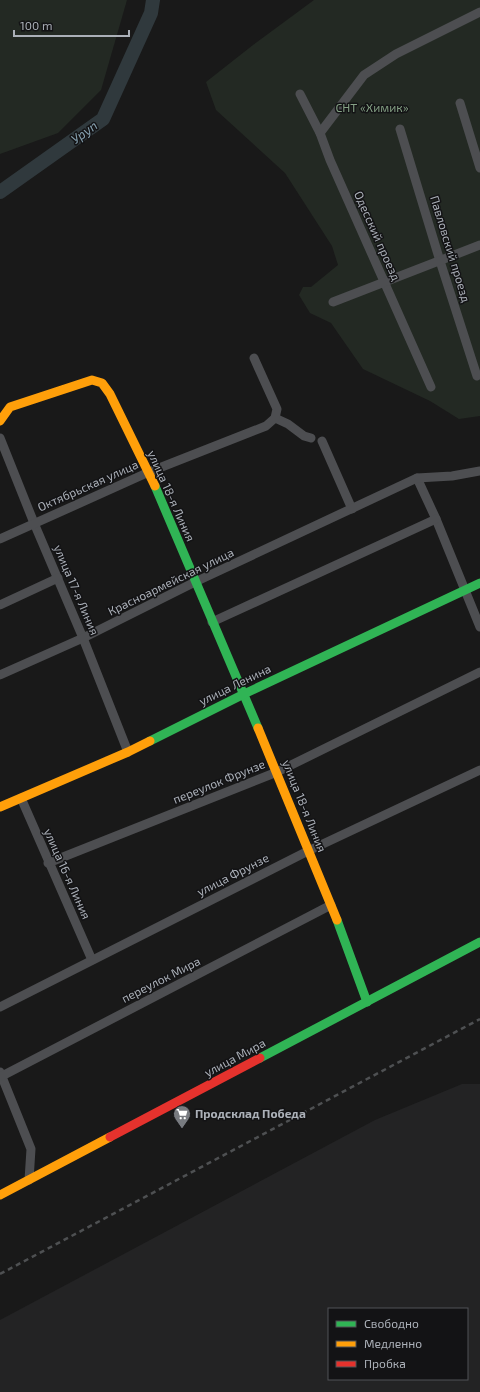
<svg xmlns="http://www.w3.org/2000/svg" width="480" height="1392" font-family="'Exo 2',sans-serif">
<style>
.built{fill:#232324;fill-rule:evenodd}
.green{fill:#232923}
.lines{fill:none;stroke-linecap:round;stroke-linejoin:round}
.river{stroke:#30393d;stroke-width:14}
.street{stroke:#4d4e51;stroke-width:9}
.fast{stroke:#30b455;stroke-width:9}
.slow{stroke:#ff9f0a;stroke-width:9}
.jam{stroke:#e5322d;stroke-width:9}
.rail{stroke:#4e5052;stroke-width:2.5;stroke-dasharray:5 4;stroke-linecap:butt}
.labels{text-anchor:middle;stroke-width:3;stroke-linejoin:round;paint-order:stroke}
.park-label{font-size:12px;fill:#85a185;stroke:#131315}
.street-label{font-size:12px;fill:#abb0b8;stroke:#131315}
.poi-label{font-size:12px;font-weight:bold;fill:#abb0b8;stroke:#131315;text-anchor:start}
.water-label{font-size:13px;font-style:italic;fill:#86a0af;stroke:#131315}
</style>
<rect width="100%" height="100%" fill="#191919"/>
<!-- built -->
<path class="built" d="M 462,1084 L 480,1084 L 480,1392 L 0,1392 L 0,1320 L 375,1120 ZM 329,1309 L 467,1309 L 467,1379 L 329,1379 Z"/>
<!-- green -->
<g class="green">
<path d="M 0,0 L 127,0 L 101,90 L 58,133 L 0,154 Z"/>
<path d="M 314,0 L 480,0 L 480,416 L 459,419 L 430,401 L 363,369 L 331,323 L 310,313 L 299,295 L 303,287 L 311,287 L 338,265 L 332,246 L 285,173 L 216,110 L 206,82 L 253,45 Z"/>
</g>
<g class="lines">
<!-- river -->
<path class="river" d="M 0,192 L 103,119 L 151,13 L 153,0"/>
<!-- street -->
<g class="street">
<path d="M 300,94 L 320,133 L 330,160 L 431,387"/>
<path d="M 460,103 L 480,168"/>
<path d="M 400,129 L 440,261 L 477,376"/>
<path d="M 320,133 L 364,75 L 396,54 L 480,12"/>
<path d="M 333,302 L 480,245"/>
<path d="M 275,418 L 288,424 L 304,436 L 311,438"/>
<path d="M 0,438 L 34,523 L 83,638 L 128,752"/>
<path d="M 322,441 L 352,509"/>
<path d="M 417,478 L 436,519 L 480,627"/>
<path d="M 0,539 L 149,472 L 266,426 L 275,418 L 277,409 L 254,358"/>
<path d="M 0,605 L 58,578"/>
<path d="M 212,622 L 436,519"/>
<path d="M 0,675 L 83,638 L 195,582 L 417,478 L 452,476 L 480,471"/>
<path d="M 21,798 L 92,960"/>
<path d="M 48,863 L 277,772 L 480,672"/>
<path d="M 0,1007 L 308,851 L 480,770"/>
<path d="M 0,1072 L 31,1149 L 29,1180"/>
<path d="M 2,1076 L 331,905"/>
</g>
<!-- fast -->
<g class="fast">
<path d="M 155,486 L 258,728"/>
<path d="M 150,741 L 244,694 L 480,583"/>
<path d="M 337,920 L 367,1002"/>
<path d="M 260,1058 L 480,942"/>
</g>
<!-- slow -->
<g class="slow">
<path d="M 0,421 L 10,407 L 92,380 L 102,383 L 110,394 L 155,486"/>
<path d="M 258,728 L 337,920"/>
<path d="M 0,807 L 128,752 L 150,741"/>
<path d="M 0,1195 L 110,1137"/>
</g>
<!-- jam -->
<path class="jam" d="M 110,1137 L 260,1058"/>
<!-- rail -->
<path class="rail" d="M 0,1274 L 480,1019"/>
</g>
<!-- icons -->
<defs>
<g id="supermarket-pin" transform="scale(0.9)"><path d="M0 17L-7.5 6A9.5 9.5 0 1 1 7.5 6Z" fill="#787b80" stroke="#131315"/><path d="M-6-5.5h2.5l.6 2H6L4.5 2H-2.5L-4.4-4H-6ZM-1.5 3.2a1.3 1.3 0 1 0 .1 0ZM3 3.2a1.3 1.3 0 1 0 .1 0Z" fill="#fff"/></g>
</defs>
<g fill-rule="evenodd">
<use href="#supermarket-pin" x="182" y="1114"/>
</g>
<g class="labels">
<!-- park labels -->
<g class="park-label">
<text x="372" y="112">СНТ «Химик»</text>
</g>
<!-- street labels -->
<g class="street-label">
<text transform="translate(377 236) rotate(66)" y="4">Одесский проезд</text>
<text transform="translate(450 249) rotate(73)" y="4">Павловский проезд</text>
<text transform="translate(88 486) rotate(-24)" y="4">Октябрьская улица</text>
<text transform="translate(171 496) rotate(66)" y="4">улица 18-я Линия</text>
<text transform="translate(171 582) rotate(-26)" y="4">Красноармейская улица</text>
<text transform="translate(76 590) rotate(67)" y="4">улица 17-я Линия</text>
<text transform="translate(235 685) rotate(-26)" y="4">улица Ленина</text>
<text transform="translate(219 782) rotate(-22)" y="4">переулок Фрунзе</text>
<text transform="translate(304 806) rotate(68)" y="4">улица 18-я Линия</text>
<text transform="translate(67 874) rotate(66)" y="4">улица 16-я Линия</text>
<text transform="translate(233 875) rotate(-27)" y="4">улица Фрунзе</text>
<text transform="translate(161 980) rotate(-27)" y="4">переулок Мира</text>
<text transform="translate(235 1058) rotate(-28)" y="4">улица Мира</text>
</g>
<!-- poi labels -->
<g class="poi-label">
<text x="195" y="1118">Продсклад Победа</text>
</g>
<!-- water labels -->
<g class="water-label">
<text transform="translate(84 132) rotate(-36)" y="5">Уруп</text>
</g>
</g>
<!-- legend -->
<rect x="328" y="1308" width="140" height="72" fill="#131315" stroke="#505256"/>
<rect x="336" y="1321" width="20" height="6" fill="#30b455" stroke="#505256"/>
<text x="364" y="1328" font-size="12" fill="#abb0b8">Свободно</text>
<rect x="336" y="1341" width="20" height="6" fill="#ff9f0a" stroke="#505256"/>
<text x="364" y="1348" font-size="12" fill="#abb0b8">Медленно</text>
<rect x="336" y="1361" width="20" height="6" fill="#e5322d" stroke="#505256"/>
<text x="364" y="1368" font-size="12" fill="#abb0b8">Пробка</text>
<!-- scale -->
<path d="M14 30v6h115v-6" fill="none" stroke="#abb0b8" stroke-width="2"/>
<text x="20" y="30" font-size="12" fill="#abb0b8" stroke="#131315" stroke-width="3" paint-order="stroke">100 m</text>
</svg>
